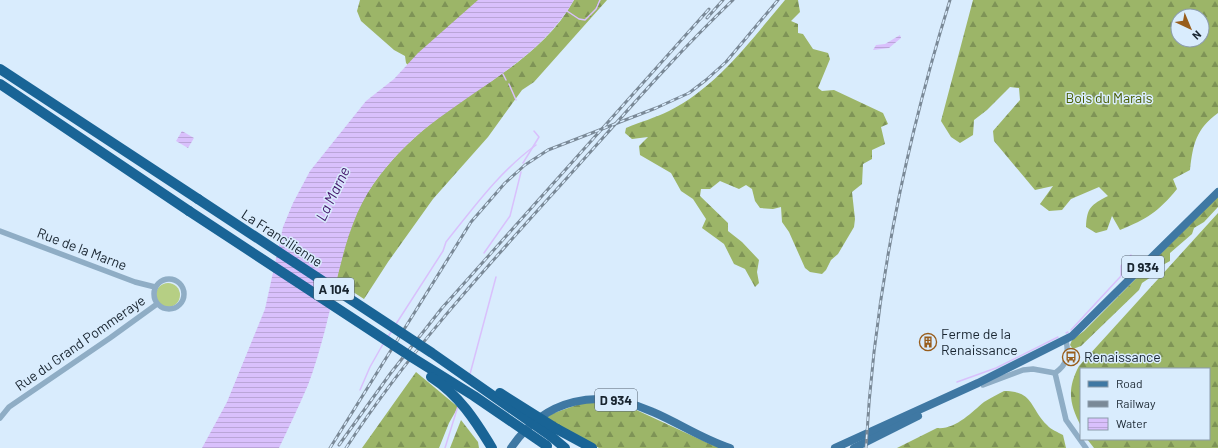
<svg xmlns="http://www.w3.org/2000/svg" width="1218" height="448" font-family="Barlow,sans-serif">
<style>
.grass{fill:#b6cf84}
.forest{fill:url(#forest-firs);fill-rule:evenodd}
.water{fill:url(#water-rules)}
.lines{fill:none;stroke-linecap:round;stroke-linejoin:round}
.stream{stroke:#d9c0fc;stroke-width:1.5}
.minor{stroke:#8fadc5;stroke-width:5.5}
.primary{stroke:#3f78a3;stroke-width:8}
.motorway{stroke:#196496;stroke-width:10}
.rail-casing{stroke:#7a8997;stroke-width:3}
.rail{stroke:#d9ecfd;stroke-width:1.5;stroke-dasharray:4.5;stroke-linecap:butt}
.motorway-bridge{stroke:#196496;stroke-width:10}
.labels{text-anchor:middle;stroke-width:3;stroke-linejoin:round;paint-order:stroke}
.shield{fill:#d9ecfd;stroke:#53616e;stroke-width:1}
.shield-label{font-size:13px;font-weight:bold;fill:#192530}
.park-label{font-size:14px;fill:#485d01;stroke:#d9ecfd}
.street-label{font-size:14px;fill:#192530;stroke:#d9ecfd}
.poi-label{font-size:14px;fill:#192530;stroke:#d9ecfd;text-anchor:start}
.water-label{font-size:15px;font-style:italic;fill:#46196d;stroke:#d9ecfd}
</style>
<defs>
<pattern id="forest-firs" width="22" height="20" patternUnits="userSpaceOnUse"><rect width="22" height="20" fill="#9cb568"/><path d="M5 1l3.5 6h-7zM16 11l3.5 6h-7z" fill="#7e9356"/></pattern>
<pattern id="water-rules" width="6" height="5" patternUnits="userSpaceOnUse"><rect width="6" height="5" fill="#d9c0fc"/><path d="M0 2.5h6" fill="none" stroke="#baa5d8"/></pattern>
</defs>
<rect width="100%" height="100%" fill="#d9ecfd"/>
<!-- grass -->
<circle class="grass" cx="168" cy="295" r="12"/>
<!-- forest -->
<g class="forest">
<path d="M 360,0 L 481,0 L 409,66 L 406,63 L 405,56 L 394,50 L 361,21 L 357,11 Z"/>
<path d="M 574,0 L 607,0 L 534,82 L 522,90 L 488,137 L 433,199 L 388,262 L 364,299 L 336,281 C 342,258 347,233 357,212 C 381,162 425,125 470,95 C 509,70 551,42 574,0 Z"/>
<path d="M 785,0 L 798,0 L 800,12 L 791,21 L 798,24 L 798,33 L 803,34 L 813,49 L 828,53 L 830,59 L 818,88 L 822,91 L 834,90 L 883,113 L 888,124 L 881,127 L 885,144 L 872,150 L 872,159 L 863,164 L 862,184 L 852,192 L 855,219 L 854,227 L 838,254 L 831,260 L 826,270 L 822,274 L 810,272 L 805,268 L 789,232 L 782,222 L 781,207 L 773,209 L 760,208 L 755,201 L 752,189 L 746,185 L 739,189 L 720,181 L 710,189 L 701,189 L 700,196 L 728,223 L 728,231 L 742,242 L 759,260 L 757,272 L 759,283 L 755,287 L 745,269 L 734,264 L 724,244 L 702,228 L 706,219 L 693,199 L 681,191 L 671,173 L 640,155 L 639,146 L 648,137 L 632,139 L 625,133 L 626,128 C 640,122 655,118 669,111 C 717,87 751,40 785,0 Z"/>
<path d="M 973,0 L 1218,0 L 1218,113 C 1196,129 1193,144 1190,170 L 1173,179 L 1177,189 C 1158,212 1147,219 1120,230 L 1112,216 L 1107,230 L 1096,233 L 1086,227 C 1087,207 1091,205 1108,196 L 1099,187 L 1071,199 L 1062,210 L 1049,211 L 1040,204 L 1053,186 L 1035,190 L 994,141 L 993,131 L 1020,100 L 1019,88 L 1010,87 L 987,110 L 974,120 L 973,135 L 960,143 L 951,137 L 941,121 ZM 1178,16 L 1202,16 L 1202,40 L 1178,40 Z"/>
<path d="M 1218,196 L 1218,207 L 1204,222 L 1194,228 L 1192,234 L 1170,253 L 1170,261 L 1152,271 L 1151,277 L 1142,283 L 1139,290 L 1081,346 L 1073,349 L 1070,345 L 1072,340 L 1084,331 Z"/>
<path d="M 1218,213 L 1218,448 L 1094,448 L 1087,439 L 1209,439 L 1209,369 L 1081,369 L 1081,426 C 1069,403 1067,389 1079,366 Z"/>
<path d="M 416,372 L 458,407 L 449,423 L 439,448 L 362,448 Z"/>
<path d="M 1004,391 C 1034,391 1030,409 1047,425 C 1051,430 1058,432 1063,435 L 1066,448 L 897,448 L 937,428 C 955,430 972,412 984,402 C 990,398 997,395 1004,391 Z"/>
<path d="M 582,403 L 607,403 L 632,408 L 710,444 L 721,448 L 599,448 L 543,417 Z"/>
<path d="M 461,420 L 478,442 L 479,448 L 450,448 Z"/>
</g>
<!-- water -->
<g class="water">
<path d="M 478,0 L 574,0 C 543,54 487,82 439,118 C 417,134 397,153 380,175 C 345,219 339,277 325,330 C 320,348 315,367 308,385 C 299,406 289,427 279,448 L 202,448 L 227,402 L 265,309 L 283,227 L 293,203 L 310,171 L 366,101 L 394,79 L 418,53 Z"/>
<path d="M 900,35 L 901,38 L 889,48 L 873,50 L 876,45 L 885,44 Z"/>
<path d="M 182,131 L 194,138 L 188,148 L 176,141 Z"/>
</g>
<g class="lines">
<!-- stream -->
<g class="stream">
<path d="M 567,11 L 579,19 L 585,20 L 596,9 L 600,0"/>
<path d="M 503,74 L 506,80"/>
<path d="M 509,84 L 516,100"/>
<path d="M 523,163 L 539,137 L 534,131"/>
<path d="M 484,253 L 510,216 L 521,172"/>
<path d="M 396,324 L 443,251 L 446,242 C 474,207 500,171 536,145"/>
<path d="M 1071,330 L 1121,276 L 1121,266 L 1131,255"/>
<path d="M 1066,333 L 1068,332"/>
<path d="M 387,338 L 392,331"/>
<path d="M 470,374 L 496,277"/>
<path d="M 957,382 L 996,368 L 1058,337"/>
<path d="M 360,390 L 370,367 L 383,344"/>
<path d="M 445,448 L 458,406"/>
</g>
<!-- minor -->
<g class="minor">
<path d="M 0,231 L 135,282 L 155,287"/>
<circle cx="169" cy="294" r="15"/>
<path d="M 1055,373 L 1066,420 L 1086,448"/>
<path d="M 983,385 L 1023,370 L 1033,369 L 1055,373 C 1068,364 1069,355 1066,340"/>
<path d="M 0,418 L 9,407 L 110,338 L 157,304"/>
</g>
<!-- primary -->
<g class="primary">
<path d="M 511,448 C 545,398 598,387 653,412 C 679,423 702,439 730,448"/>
<path d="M 835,448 L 978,383 L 1072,336 L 1218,192"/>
<path d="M 854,448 L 918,416"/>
</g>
<!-- motorway -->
<g class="motorway">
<path d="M 0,69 L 198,199"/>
<path d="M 0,84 L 189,211"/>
<path d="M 557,429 L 592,448"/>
<path d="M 552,437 L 565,448"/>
</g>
<!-- rail casing -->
<g class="rail-casing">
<g id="rail">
<path d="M 707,18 L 723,0"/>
<path d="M 339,445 L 390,374 L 442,308 L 709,9"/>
<path d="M 330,448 L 471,222 L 505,183 L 525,165 L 548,150 L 656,108 L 689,93 L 706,80 L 726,62 L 778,0"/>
<path d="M 346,448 C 407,354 483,271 558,188 C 615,125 671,59 733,0"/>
<path d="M 866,448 C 874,296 905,145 950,0"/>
</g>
</g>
<!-- rail -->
<use href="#rail" class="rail"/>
<!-- motorway-bridge -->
<g class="motorway-bridge">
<path d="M 198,199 L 432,353 L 552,437"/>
<path d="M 189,211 L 413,358 L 474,396 L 547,446"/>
<path d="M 431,377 C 459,395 475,420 492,448"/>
<path d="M 500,393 L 557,429"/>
</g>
</g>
<!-- icons -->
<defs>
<g id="building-ring" transform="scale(0.9)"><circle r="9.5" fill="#d9ecfd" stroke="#985d1c" stroke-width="1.5"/><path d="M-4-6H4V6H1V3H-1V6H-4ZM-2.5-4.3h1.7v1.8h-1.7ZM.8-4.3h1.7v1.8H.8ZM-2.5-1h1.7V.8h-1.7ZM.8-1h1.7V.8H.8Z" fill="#985d1c"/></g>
<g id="bus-ring" transform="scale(0.9)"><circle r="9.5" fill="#d9ecfd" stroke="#985d1c" stroke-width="1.5"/><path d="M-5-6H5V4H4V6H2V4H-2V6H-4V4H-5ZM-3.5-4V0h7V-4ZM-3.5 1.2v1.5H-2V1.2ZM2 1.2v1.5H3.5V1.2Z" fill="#985d1c"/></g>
</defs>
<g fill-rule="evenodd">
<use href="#building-ring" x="928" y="342"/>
<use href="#bus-ring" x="1071" y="357"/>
</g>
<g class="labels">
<!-- shield labels -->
<g class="shield">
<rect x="1122" y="256" width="42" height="22" rx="3"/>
<rect x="314" y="278" width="40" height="22" rx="3"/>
<rect x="595" y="389" width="42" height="22" rx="3"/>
</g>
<g class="shield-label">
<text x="1143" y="272">D 934</text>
<text x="334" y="294">A 104</text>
<text x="616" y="405">D 934</text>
</g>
<!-- park labels -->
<g class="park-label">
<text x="1109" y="103">Bois du Marais</text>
</g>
<!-- street labels -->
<g class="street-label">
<text transform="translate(282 238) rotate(33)" y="5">La Francilienne</text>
<text transform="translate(82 249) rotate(21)" y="5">Rue de la Marne</text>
<text transform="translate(80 343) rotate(-35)" y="5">Rue du Grand Pommeraye</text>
</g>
<!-- poi labels -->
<g class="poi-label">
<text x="941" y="339">Ferme de la<tspan x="941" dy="16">Renaissance</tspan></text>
<text x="1084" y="362">Renaissance</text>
</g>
<!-- water labels -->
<g class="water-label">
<text transform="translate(333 194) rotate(-64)" y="5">La Marne</text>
</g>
</g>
<!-- legend -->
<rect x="1080" y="368" width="130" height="72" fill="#d9ecfd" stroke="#8c9cab"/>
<rect x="1088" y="381" width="20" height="6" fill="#3f78a3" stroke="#8c9cab"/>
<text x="1116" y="388" font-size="12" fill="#192530">Road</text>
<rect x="1088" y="401" width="20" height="6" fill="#7a8997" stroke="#8c9cab"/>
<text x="1116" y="408" font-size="12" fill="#192530">Railway</text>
<rect x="1088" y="418" width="20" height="12" fill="url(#water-rules)" stroke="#8c9cab"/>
<text x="1116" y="428" font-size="12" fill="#192530">Water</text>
<!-- north arrow -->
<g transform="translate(1190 28) rotate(136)"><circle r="19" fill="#d9ecfd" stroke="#8c9cab"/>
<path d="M0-3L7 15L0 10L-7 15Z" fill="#985d1c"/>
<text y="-6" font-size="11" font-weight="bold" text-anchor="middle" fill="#192530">N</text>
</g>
</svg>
